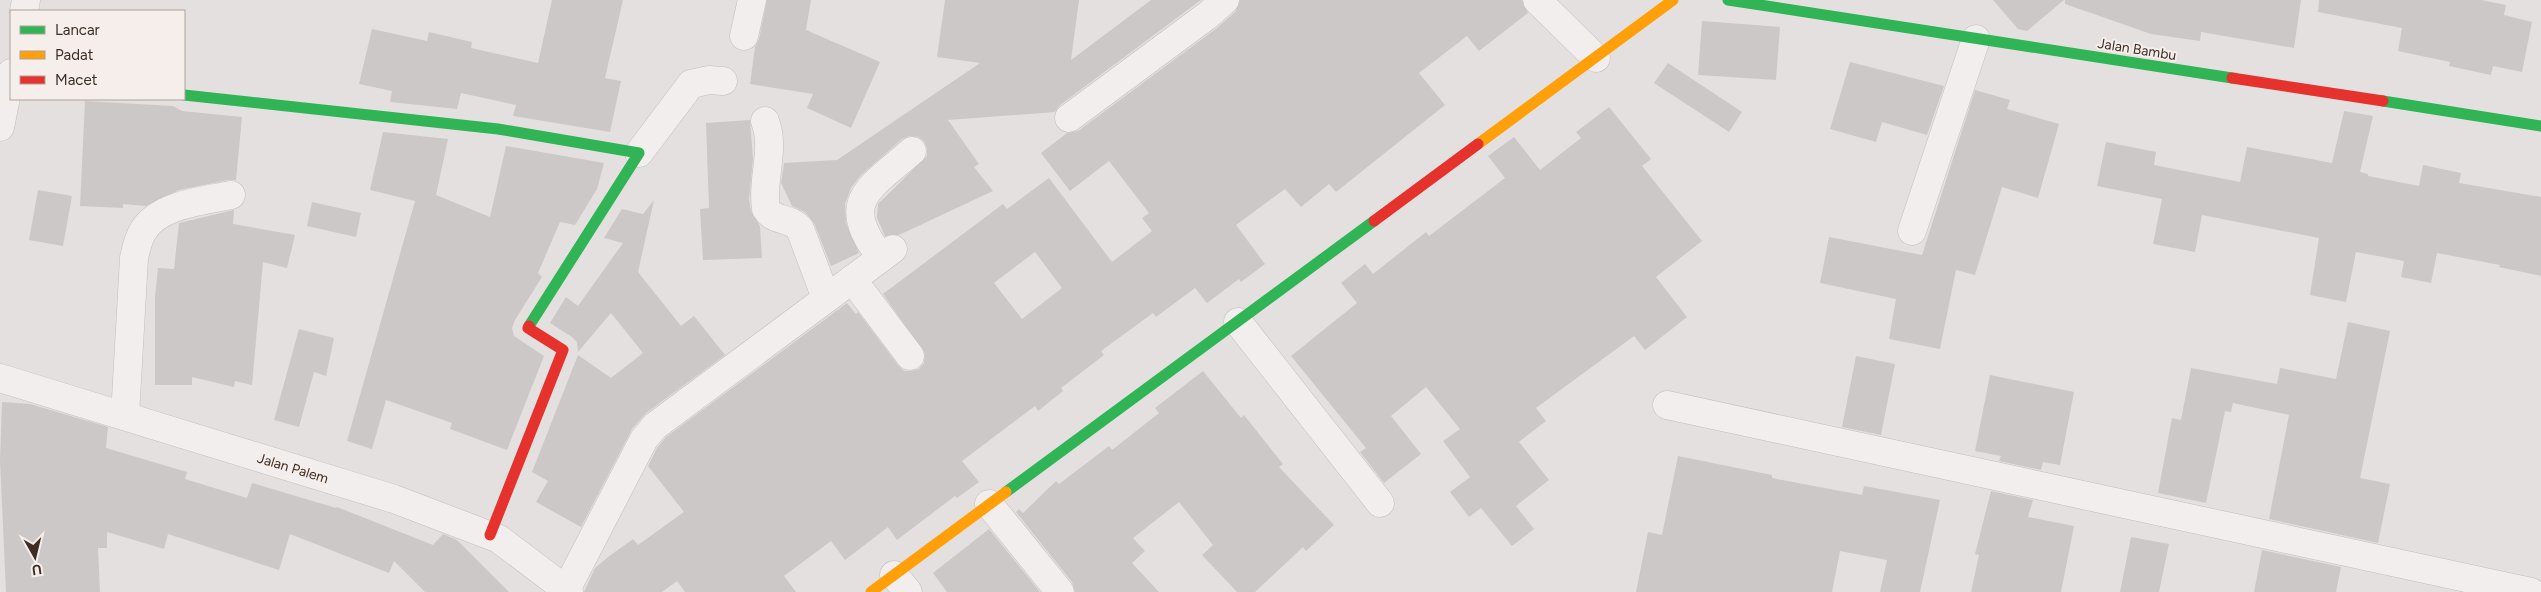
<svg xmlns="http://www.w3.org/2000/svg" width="2541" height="592" font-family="Figtree,sans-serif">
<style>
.building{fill:#ccc8c7;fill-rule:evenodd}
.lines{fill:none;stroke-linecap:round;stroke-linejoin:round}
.street-casing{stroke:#c2bebd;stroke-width:29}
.street{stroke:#f1eeed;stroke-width:28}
.fast{stroke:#30b455;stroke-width:11}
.slow{stroke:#ff9f0a;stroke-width:11}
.jam{stroke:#e5322d;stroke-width:11}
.labels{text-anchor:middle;stroke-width:4;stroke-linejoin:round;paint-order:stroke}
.street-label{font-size:14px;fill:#3e2d24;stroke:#f5eeeb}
</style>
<rect width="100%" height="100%" fill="#e4e0df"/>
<!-- building -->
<g class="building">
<path d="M 552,0 L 623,0 L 605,78 L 621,81 L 610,132 L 513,116 L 516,105 L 461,93 L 457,109 L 390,102 L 392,91 L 359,84 L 372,29 L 427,41 L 429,32 L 472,42 L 471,48 L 538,63 Z"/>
<path d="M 767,0 L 811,0 L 806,30 L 880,62 L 851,128 L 807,108 L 813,94 L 750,84 L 755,47 L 759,39 Z"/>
<path d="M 945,0 L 1079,0 L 1071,60 L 1151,0 L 1201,0 L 1060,105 L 1055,112 L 948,120 L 979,164 L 974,167 L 993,191 L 899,235 L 885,236 L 877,218 L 878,204 L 927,156 L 927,149 L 924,141 L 918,137 L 910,136 L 902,139 L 861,175 L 851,188 L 845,204 L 846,223 L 859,253 L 831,266 L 814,223 L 805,212 L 792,206 L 781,183 L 784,163 L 837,160 L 980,63 L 937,57 Z"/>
<path d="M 1240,0 L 1522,0 L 1528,13 L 1479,51 L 1467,36 L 1419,73 L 1445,105 L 1336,192 L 1329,184 L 1301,207 L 1285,189 L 1236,225 L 1265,264 L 1241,282 L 1239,279 L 1207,303 L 1195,288 L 1156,317 L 1153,313 L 1101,351 L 1104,355 L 1061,388 L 1063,391 L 1038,411 L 1035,406 L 962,461 L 979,482 L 957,498 L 955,496 L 897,540 L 888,527 L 845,560 L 831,541 L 784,576 L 796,592 L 685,592 L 677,581 L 662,592 L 584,592 L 595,568 L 608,557 L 633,539 L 638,545 L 684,512 L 648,466 L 657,448 L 666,437 L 847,303 L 856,314 L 858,312 L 898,365 L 904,371 L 912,371 L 919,369 L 924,363 L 925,354 L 883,294 L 1003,204 L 1007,209 L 1049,178 L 1112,262 L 1152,231 L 1142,218 L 1149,213 L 1109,161 L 1070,191 L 1041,153 L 1067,133 L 1078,131 L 1217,28 L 1236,11 ZM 1035,252 L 1062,288 L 1022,319 L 994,283 Z"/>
<path d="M 1993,0 L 2064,0 L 2027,31 L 2018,29 Z"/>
<path d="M 2065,0 L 2301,0 L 2294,48 L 2201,32 L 2200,41 L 2151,34 L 2065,4 Z"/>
<path d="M 2319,0 L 2481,0 L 2506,5 L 2504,15 L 2532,22 L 2522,72 L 2493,66 L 2491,75 L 2449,66 L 2450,62 L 2398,51 L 2402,28 L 2318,12 Z"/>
<path d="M 1702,21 L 1780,27 L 1776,80 L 1698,75 Z"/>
<path d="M 1850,62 L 1944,86 L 1927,135 L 1882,122 L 1876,142 L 1830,129 Z"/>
<path d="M 1668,63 L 1742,112 L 1729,132 L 1654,83 Z"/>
<path d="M 1975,90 L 2010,100 L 2007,109 L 2059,124 L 2038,198 L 2002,187 L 1975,275 L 1956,270 L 1940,349 L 1889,339 L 1896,299 L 1820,283 L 1829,237 L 1922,255 Z"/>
<path d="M 85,101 L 173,106 L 182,111 L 242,117 L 236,180 L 228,180 L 179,190 L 146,206 L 123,204 L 123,208 L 80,206 Z"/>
<path d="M 1609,107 L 1651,159 L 1642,166 L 1702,241 L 1656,277 L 1687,317 L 1645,350 L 1634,336 L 1536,408 L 1546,421 L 1519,442 L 1549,480 L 1516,506 L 1534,529 L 1512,546 L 1481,508 L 1469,517 L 1450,492 L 1470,477 L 1443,441 L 1460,429 L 1426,387 L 1391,416 L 1421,454 L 1384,483 L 1360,452 L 1366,448 L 1291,356 L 1357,303 L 1341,283 L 1365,264 L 1373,274 L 1426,232 L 1429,236 L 1505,178 L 1488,156 L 1514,137 L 1540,170 L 1581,138 L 1576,132 Z"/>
<path d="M 2344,111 L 2373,116 L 2360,172 L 2368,174 L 2368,176 L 2419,186 L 2423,165 L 2461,173 L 2459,183 L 2541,197 L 2541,276 L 2499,267 L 2500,265 L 2437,253 L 2431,283 L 2401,277 L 2404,261 L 2356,252 L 2346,302 L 2310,295 L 2319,238 L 2202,215 L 2195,252 L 2153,244 L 2162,199 L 2097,186 L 2106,142 L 2156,152 L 2154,165 L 2240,182 L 2247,147 L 2332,163 Z"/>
<path d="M 750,120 L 753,159 L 749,199 L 751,211 L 760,226 L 762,258 L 703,260 L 700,209 L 709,208 L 706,123 Z"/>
<path d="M 383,132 L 448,139 L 436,195 L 490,217 L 506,146 L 604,163 L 597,189 L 575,225 L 560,222 L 538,273 L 542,277 L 515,320 L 512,328 L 514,336 L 544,356 L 507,450 L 450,429 L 452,423 L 386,400 L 372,449 L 347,441 L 415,201 L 370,190 Z"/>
<path d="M 38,190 L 72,196 L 63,246 L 29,240 Z"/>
<path d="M 654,200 L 638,272 L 681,326 L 694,316 L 725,355 L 646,413 L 632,429 L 581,527 L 536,502 L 548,481 L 532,472 L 578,355 L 611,378 L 643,353 L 611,313 L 578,352 L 577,342 L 572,337 L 550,323 L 566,297 L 578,306 L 623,243 L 604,238 L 622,209 L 643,214 Z"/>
<path d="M 312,202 L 361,213 L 356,237 L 307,226 Z"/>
<path d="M 234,210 L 233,224 L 295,235 L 287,268 L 263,262 L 252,385 L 235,381 L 234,387 L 192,377 L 192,385 L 155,385 L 155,297 L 158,268 L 174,269 L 179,223 Z"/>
<path d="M 2348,322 L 2390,331 L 2360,478 L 2390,484 L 2378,543 L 2269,519 L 2289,415 L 2233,403 L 2231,412 L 2225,411 L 2206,503 L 2158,493 L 2172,418 L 2181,420 L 2191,368 L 2277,384 L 2280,368 L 2336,379 Z"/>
<path d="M 299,329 L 334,338 L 326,376 L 314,372 L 299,427 L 274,420 Z"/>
<path d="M 1856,356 L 1895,364 L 1881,435 L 1842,427 Z"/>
<path d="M 1203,371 L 1241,418 L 1244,415 L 1283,464 L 1279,467 L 1334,525 L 1306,551 L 1303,547 L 1255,592 L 1237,592 L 1202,555 L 1213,545 L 1179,502 L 1133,538 L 1145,551 L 1132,563 L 1159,592 L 1075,592 L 1072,582 L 1016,512 L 1019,509 L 1023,513 L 1056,481 L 1059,484 L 1109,446 L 1112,450 L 1159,413 L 1155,408 Z"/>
<path d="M 1990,375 L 2074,392 L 2060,465 L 2043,462 L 2041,470 L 1999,461 L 2001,456 L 1975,451 Z"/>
<path d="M 2,402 L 30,404 L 108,427 L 106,448 L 187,472 L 185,479 L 247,498 L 252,483 L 336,508 L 337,507 L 433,545 L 443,534 L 457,540 L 509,592 L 425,592 L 394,561 L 389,573 L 290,534 L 279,570 L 168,534 L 164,549 L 107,532 L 107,548 L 98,548 L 100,592 L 6,592 L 0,461 Z"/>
<path d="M 1678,456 L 1772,475 L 1772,478 L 1862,495 L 1864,486 L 1940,500 L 1920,592 L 1880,592 L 1887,560 L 1840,551 L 1832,592 L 1636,592 L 1648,532 L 1662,535 Z"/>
<path d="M 1991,491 L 2033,500 L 2028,517 L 2074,526 L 2061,592 L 1971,592 L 1979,555 L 1975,554 Z"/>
<path d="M 989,529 L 1040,592 L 947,592 L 933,573 Z"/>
<path d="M 2131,537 L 2169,544 L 2159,592 L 2120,592 Z"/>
<path d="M 2262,550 L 2341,567 L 2336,592 L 2254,592 Z"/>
</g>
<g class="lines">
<!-- street casing -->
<g class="street-casing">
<g id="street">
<path d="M 1537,0 L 1596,58"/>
<path d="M 24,11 L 26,0"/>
<path d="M 744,36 L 752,0"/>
<path d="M 1069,118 L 1208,15 L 1225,0"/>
<path d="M 765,121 C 776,150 761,179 766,209 C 774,222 791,217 800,229 L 826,298"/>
<path d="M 0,127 L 11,73"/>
<path d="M 639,153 L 691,84 L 709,80 L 723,81"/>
<path d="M 1912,231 L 1976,39"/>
<path d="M 881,257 C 837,201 870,188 912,151"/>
<path d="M 852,279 L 910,356"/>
<path d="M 1238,322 L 1380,503"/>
<path d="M 0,378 L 394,499 L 499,539 L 569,592"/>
<path d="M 1667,405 L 2531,592"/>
<path d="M 125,416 L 134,258 C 136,249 138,239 143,231 C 159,204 203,201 231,195"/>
<path d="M 989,504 L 1060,592"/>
<path d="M 894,575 L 908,592"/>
<path d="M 567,588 L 644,439 L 655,426 L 893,249"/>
</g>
</g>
<!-- street -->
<use href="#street" class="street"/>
<!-- fast -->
<g class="fast">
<path d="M 1728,0 L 2232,78"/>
<path d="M 184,95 L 498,129 L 639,153 L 529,326"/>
<path d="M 2383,101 L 2541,126"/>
<path d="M 1006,492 L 1374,221"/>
</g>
<!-- slow -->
<g class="slow">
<path d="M 1478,144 L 1673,0"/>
<path d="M 871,592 L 1006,492"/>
</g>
<!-- jam -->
<g class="jam">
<path d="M 2232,78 L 2383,101"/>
<path d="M 1374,221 L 1478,144"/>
<path d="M 490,535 L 563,350 L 528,328 L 529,326"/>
</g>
</g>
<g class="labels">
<!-- street labels -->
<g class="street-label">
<text transform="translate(2137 49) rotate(9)" y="5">Jalan Bambu</text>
<text transform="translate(293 468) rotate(17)" y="5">Jalan Palem</text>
</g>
</g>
<!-- legend -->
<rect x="10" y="10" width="175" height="90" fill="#f5eeeb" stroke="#aca19b"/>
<rect x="20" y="26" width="25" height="8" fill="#30b455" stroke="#aca19b"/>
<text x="55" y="35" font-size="15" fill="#3e2d24">Lancar</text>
<rect x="20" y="51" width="25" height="8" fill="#ff9f0a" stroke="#aca19b"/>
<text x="55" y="60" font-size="15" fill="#3e2d24">Padat</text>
<rect x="20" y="76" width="25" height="8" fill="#e5322d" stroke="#aca19b"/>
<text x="55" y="85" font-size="15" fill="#3e2d24">Macet</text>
<!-- north arrow -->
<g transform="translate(35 557) rotate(172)" stroke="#f5eeeb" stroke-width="4" paint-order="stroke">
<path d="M0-4L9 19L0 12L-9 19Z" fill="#3e2d24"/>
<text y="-8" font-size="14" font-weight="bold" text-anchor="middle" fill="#3e2d24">U</text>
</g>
</svg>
